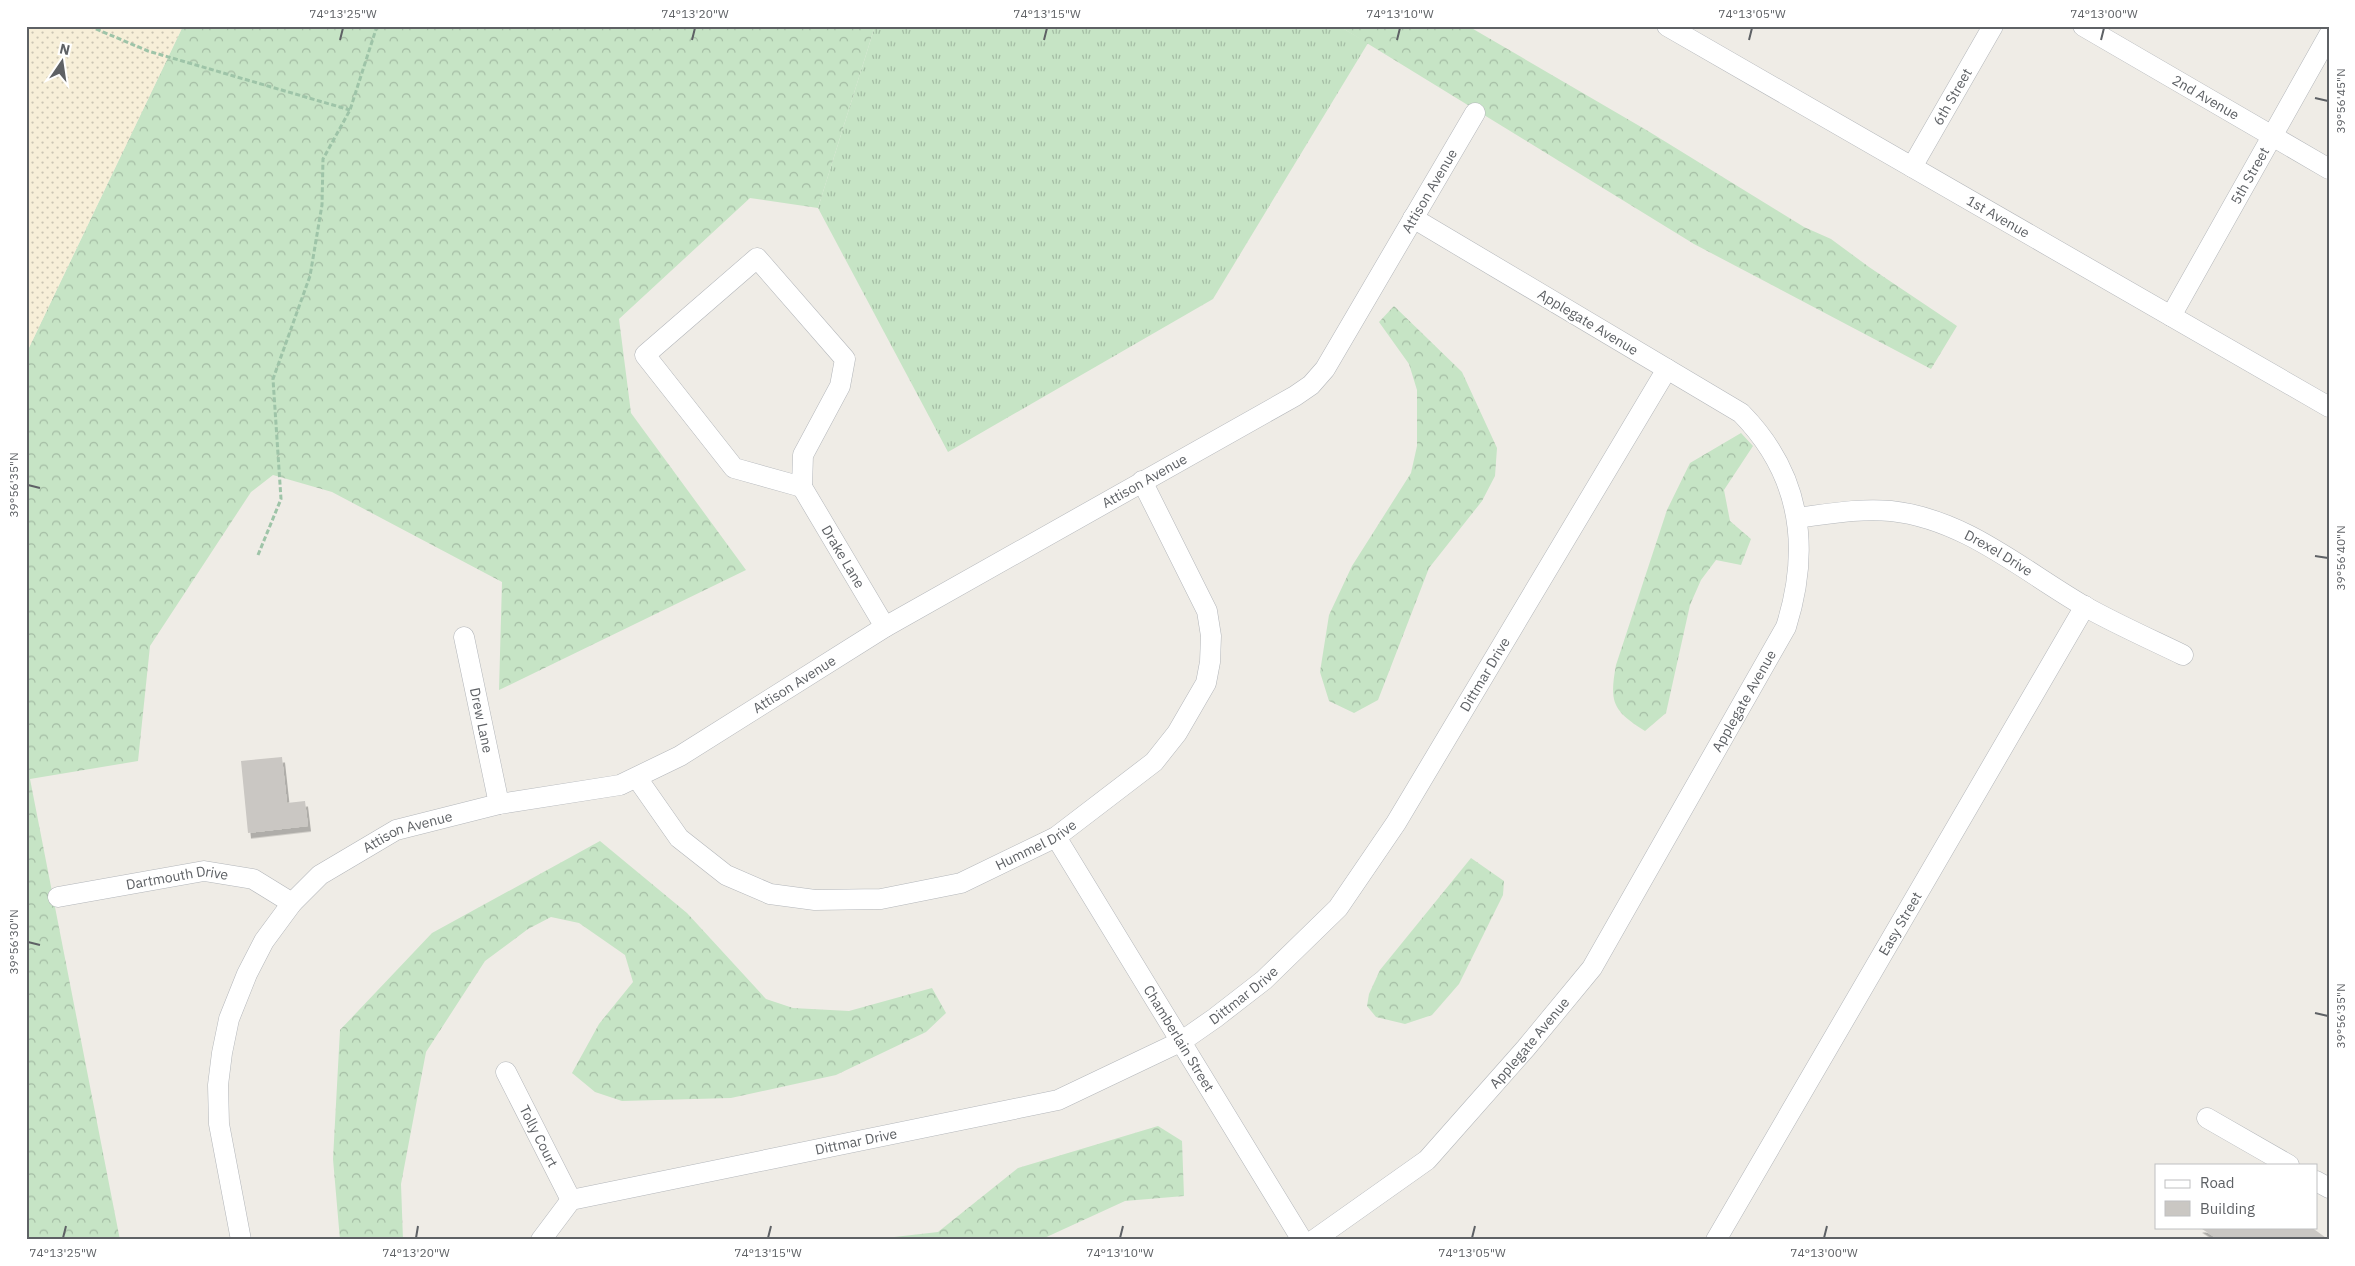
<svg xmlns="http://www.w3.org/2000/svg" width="2355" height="1266" font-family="'IBM Plex Sans',sans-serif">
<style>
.grass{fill:url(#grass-tufts)}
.forest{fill:url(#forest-crowns)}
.sand{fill:url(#sand-dots)}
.building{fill:#cac7c3;filter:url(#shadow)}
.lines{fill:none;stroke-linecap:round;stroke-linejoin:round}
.minor-casing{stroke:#b3b6ba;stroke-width:21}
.path{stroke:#9ec4a8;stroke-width:3;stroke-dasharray:5 2.5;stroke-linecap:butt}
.minor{stroke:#fff;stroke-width:20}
.ticks{fill:none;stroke:#5e6165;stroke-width:2}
.labels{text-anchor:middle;stroke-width:4.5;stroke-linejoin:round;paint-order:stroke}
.street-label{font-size:14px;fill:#5e6165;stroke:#fff}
.neatline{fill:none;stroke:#5e6165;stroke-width:2}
.ticks-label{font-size:12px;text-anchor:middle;fill:#5e6165}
</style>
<defs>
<pattern id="grass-tufts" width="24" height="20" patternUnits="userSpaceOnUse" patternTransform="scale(1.25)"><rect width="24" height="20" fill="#c6e4c5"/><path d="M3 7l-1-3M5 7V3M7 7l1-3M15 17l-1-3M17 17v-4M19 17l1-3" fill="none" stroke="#a4bca4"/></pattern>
<pattern id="forest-crowns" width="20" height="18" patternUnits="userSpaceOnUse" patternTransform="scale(1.25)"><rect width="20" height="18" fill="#c6e4c5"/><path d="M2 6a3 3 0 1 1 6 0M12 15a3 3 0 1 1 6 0" fill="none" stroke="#a4bca4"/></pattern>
<pattern id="sand-dots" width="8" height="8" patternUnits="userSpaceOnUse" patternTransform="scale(1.25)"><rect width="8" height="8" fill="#f7efd8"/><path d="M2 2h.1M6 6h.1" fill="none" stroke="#cbc5b3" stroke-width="1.8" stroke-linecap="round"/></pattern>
<filter id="shadow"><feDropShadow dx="3" dy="5.5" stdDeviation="0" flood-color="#0004"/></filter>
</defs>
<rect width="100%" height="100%" fill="#efece6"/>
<!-- grass -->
<path class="grass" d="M 875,26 L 1339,26 L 1368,43 L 1213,299 L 948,452 L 818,208 Z"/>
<!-- forest -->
<g class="forest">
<path d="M 183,26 L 875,26 L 818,208 L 750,198 L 619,319 L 631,413 L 746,570 L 499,690 L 502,582 L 332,492 L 273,475 L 251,492 L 150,646 L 138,761 L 30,779 L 120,1240 L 26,1240 L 26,354 Z"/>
<path d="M 1339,26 L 1468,26 L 1648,131 L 1804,227 L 1831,239 L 1869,267 L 1957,326 L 1931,369 L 1694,244 Z"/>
<path d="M 1394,306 L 1462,372 L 1497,448 L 1495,476 L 1482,501 L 1429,568 L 1378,700 L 1354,713 L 1329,701 L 1320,672 L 1329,615 L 1352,566 L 1411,473 L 1417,446 L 1417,390 L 1409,364 L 1379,322 Z"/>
<path d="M 1741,433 L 1753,446 L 1724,490 L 1730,521 L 1751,539 L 1741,565 L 1716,560 L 1701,580 L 1690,605 L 1666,713 L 1645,731 C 1613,711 1609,703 1616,665 L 1667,510 L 1690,463 Z"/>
<path d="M 600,841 L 687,913 L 766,999 L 793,1008 L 849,1011 L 932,988 L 946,1013 L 926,1032 L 836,1075 L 731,1098 L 622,1101 L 595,1092 L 572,1073 L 599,1024 L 633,982 L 625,955 L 579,923 L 551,917 L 528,929 L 485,961 L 426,1052 L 401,1184 L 403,1240 L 340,1240 L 333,1159 L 340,1030 L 432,933 Z"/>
<path d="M 1471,858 L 1504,881 L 1503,895 L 1459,984 L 1432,1015 L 1405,1024 L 1376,1017 L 1367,1006 L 1369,994 L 1380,970 Z"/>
<path d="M 1158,1126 L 1182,1141 L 1184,1196 L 1125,1201 L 1040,1240 L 868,1240 L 938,1232 L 1018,1168 Z"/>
</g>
<!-- sand -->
<path class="sand" d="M 26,26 L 183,26 L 26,354 Z"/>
<!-- building -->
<g class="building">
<path d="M 282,757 L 287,803 L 305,801 L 308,826 L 248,833 L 241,761 Z"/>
<path d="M 2199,1227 L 2311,1227 L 2329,1240 L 2219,1240 Z"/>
</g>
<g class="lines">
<!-- minor casing -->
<g class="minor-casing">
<g id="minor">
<path id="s1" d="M 1667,26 L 2329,407"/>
<path id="s2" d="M 2083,26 L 2329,169"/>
<path id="s3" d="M 1912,167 L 1993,26"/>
<path d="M 757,258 L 845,359 L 840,386 L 803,455 L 802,487 L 734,468 L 645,355 Z"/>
<path id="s4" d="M 2171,316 L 2329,35"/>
<path id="s5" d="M 802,487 L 885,627"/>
<path id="s6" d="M 1797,518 C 1828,514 1859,508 1891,511 C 1965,519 2022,570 2084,606 C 2116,624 2150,639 2183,655"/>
<path id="s7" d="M 464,637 L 499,804"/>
<path id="s8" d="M 637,778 L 679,838 L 726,875 L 770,894 L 815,900 L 881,899 L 961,883 L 1056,837 L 1154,762 L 1177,733 L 1206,683 L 1210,662 L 1211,636 L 1207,611 L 1142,481"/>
<path id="s9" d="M 1056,837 L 1302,1240"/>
<path id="s10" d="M 58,897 L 204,871 L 253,879 L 292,903"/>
<path id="s11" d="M 506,1072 L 571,1200"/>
<path d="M 2207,1118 L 2289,1165"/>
<path d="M 2316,1181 L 2329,1188"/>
<path id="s12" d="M 241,1240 L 219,1124 L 218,1085 L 222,1053 L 229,1019 L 247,974 L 264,941 L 292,903 L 320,875 L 396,830 L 499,804 L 620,785 L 680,756 L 885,627 L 1295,396 L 1311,385 L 1325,369 L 1475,113"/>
<path id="s13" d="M 541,1240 L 571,1200 L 1058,1100 L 1182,1041 L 1215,1018 L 1264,980 L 1338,908 L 1396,823 L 1667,369"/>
<path id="s14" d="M 1314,1240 L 1427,1160 L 1526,1048 L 1592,968 L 1786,627 C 1811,548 1801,474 1741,413 L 1413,218"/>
<path id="s15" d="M 1716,1240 L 2085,606"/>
</g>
</g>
<!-- path -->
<g class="path">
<path d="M 89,26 L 148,51 L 350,110"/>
<path d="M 258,555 L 281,499 L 273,379 L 310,276 L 322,205 L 323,159 L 350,110 L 377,26"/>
</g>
<!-- minor -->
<use href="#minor" class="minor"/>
</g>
<!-- ticks -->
<path class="ticks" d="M 340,40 L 343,28M 692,40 L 695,28M 1044,40 L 1047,28M 1397,40 L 1400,28M 1749,40 L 1752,28M 2101,40 L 2104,28M 2315,98 L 2328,101M 28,485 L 40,488M 2315,556 L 2328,558M 28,942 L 40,945M 2315,1013 L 2328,1016M 63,1238 L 66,1226M 416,1238 L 418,1226M 768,1238 L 771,1226M 1120,1238 L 1123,1226M 1472,1238 L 1475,1226M 1824,1238 L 1827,1226"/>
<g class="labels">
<!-- street labels -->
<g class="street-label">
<text dy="5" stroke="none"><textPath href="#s3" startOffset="81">6th Street</textPath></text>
<text dy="5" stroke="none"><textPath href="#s2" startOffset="142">2nd Avenue</textPath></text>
<text dy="5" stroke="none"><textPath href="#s4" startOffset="161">5th Street</textPath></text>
<text dy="5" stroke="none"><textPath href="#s12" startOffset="1740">Attison Avenue</textPath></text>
<text dy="5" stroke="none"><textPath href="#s1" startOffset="382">1st Avenue</textPath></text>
<text transform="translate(1588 322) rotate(31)" y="5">Applegate Avenue</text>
<text dy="5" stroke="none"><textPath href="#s12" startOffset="1320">Attison Avenue</textPath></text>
<text dy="5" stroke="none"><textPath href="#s6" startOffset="211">Drexel Drive</textPath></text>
<text dy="5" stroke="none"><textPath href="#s5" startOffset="81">Drake Lane</textPath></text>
<text dy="5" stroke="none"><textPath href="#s13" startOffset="1166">Dittmar Drive</textPath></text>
<text dy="5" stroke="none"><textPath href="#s12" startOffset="915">Attison Avenue</textPath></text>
<text dy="5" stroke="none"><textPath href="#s14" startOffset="699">Applegate Avenue</textPath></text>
<text dy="5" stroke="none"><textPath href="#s7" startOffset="85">Drew Lane</textPath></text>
<text dy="5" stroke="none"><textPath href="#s12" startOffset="495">Attison Avenue</textPath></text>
<text dy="5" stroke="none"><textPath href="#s8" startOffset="458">Hummel Drive</textPath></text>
<text dy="5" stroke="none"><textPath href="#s10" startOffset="121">Dartmouth Drive</textPath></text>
<text dy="5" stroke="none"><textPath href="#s15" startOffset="366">Easy Street</textPath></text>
<text dy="5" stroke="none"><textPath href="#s13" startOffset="761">Dittmar Drive</textPath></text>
<text dy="5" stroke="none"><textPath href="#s9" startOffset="236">Chamberlain Street</textPath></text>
<text dy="5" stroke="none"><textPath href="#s14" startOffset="294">Applegate Avenue</textPath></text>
<text dy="5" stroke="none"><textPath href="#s11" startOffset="72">Tolly Court</textPath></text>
<text dy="5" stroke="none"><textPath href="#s13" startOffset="341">Dittmar Drive</textPath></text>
</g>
</g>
<!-- border -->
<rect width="2355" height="1266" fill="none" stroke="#ffffff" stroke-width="55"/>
<!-- legend -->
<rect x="2155" y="1164" width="162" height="65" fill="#ffffff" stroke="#bfc0c1"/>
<rect x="2165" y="1180" width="25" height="8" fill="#ffffff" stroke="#bfc0c1"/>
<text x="2200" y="1188" font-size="15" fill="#5e6165">Road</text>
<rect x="2165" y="1201" width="25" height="15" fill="#cac7c3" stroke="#bfc0c1"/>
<text x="2200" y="1214" font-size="15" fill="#5e6165">Building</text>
<!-- north arrow -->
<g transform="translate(62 62) rotate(13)" stroke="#ffffff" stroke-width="4" paint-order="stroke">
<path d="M0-4L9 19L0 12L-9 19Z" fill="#5e6165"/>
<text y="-8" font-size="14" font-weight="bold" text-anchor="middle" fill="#5e6165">N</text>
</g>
<rect x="28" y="28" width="2300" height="1210" class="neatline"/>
<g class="ticks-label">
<text x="343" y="18">74°13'25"W</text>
<text x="695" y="18">74°13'20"W</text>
<text x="1047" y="18">74°13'15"W</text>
<text x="1400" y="18">74°13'10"W</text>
<text x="1752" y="18">74°13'05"W</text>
<text x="2104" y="18">74°13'00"W</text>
<text transform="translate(2341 101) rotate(-90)" y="4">39°56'45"N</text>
<text transform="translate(14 485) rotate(-90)" y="4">39°56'35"N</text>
<text transform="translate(2341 558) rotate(-90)" y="4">39°56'40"N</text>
<text transform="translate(14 942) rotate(-90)" y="4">39°56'30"N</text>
<text transform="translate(2341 1016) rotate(-90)" y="4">39°56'35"N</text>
<text x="63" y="1257">74°13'25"W</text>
<text x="416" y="1257">74°13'20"W</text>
<text x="768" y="1257">74°13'15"W</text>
<text x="1120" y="1257">74°13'10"W</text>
<text x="1472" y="1257">74°13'05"W</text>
<text x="1824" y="1257">74°13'00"W</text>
</g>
</svg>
